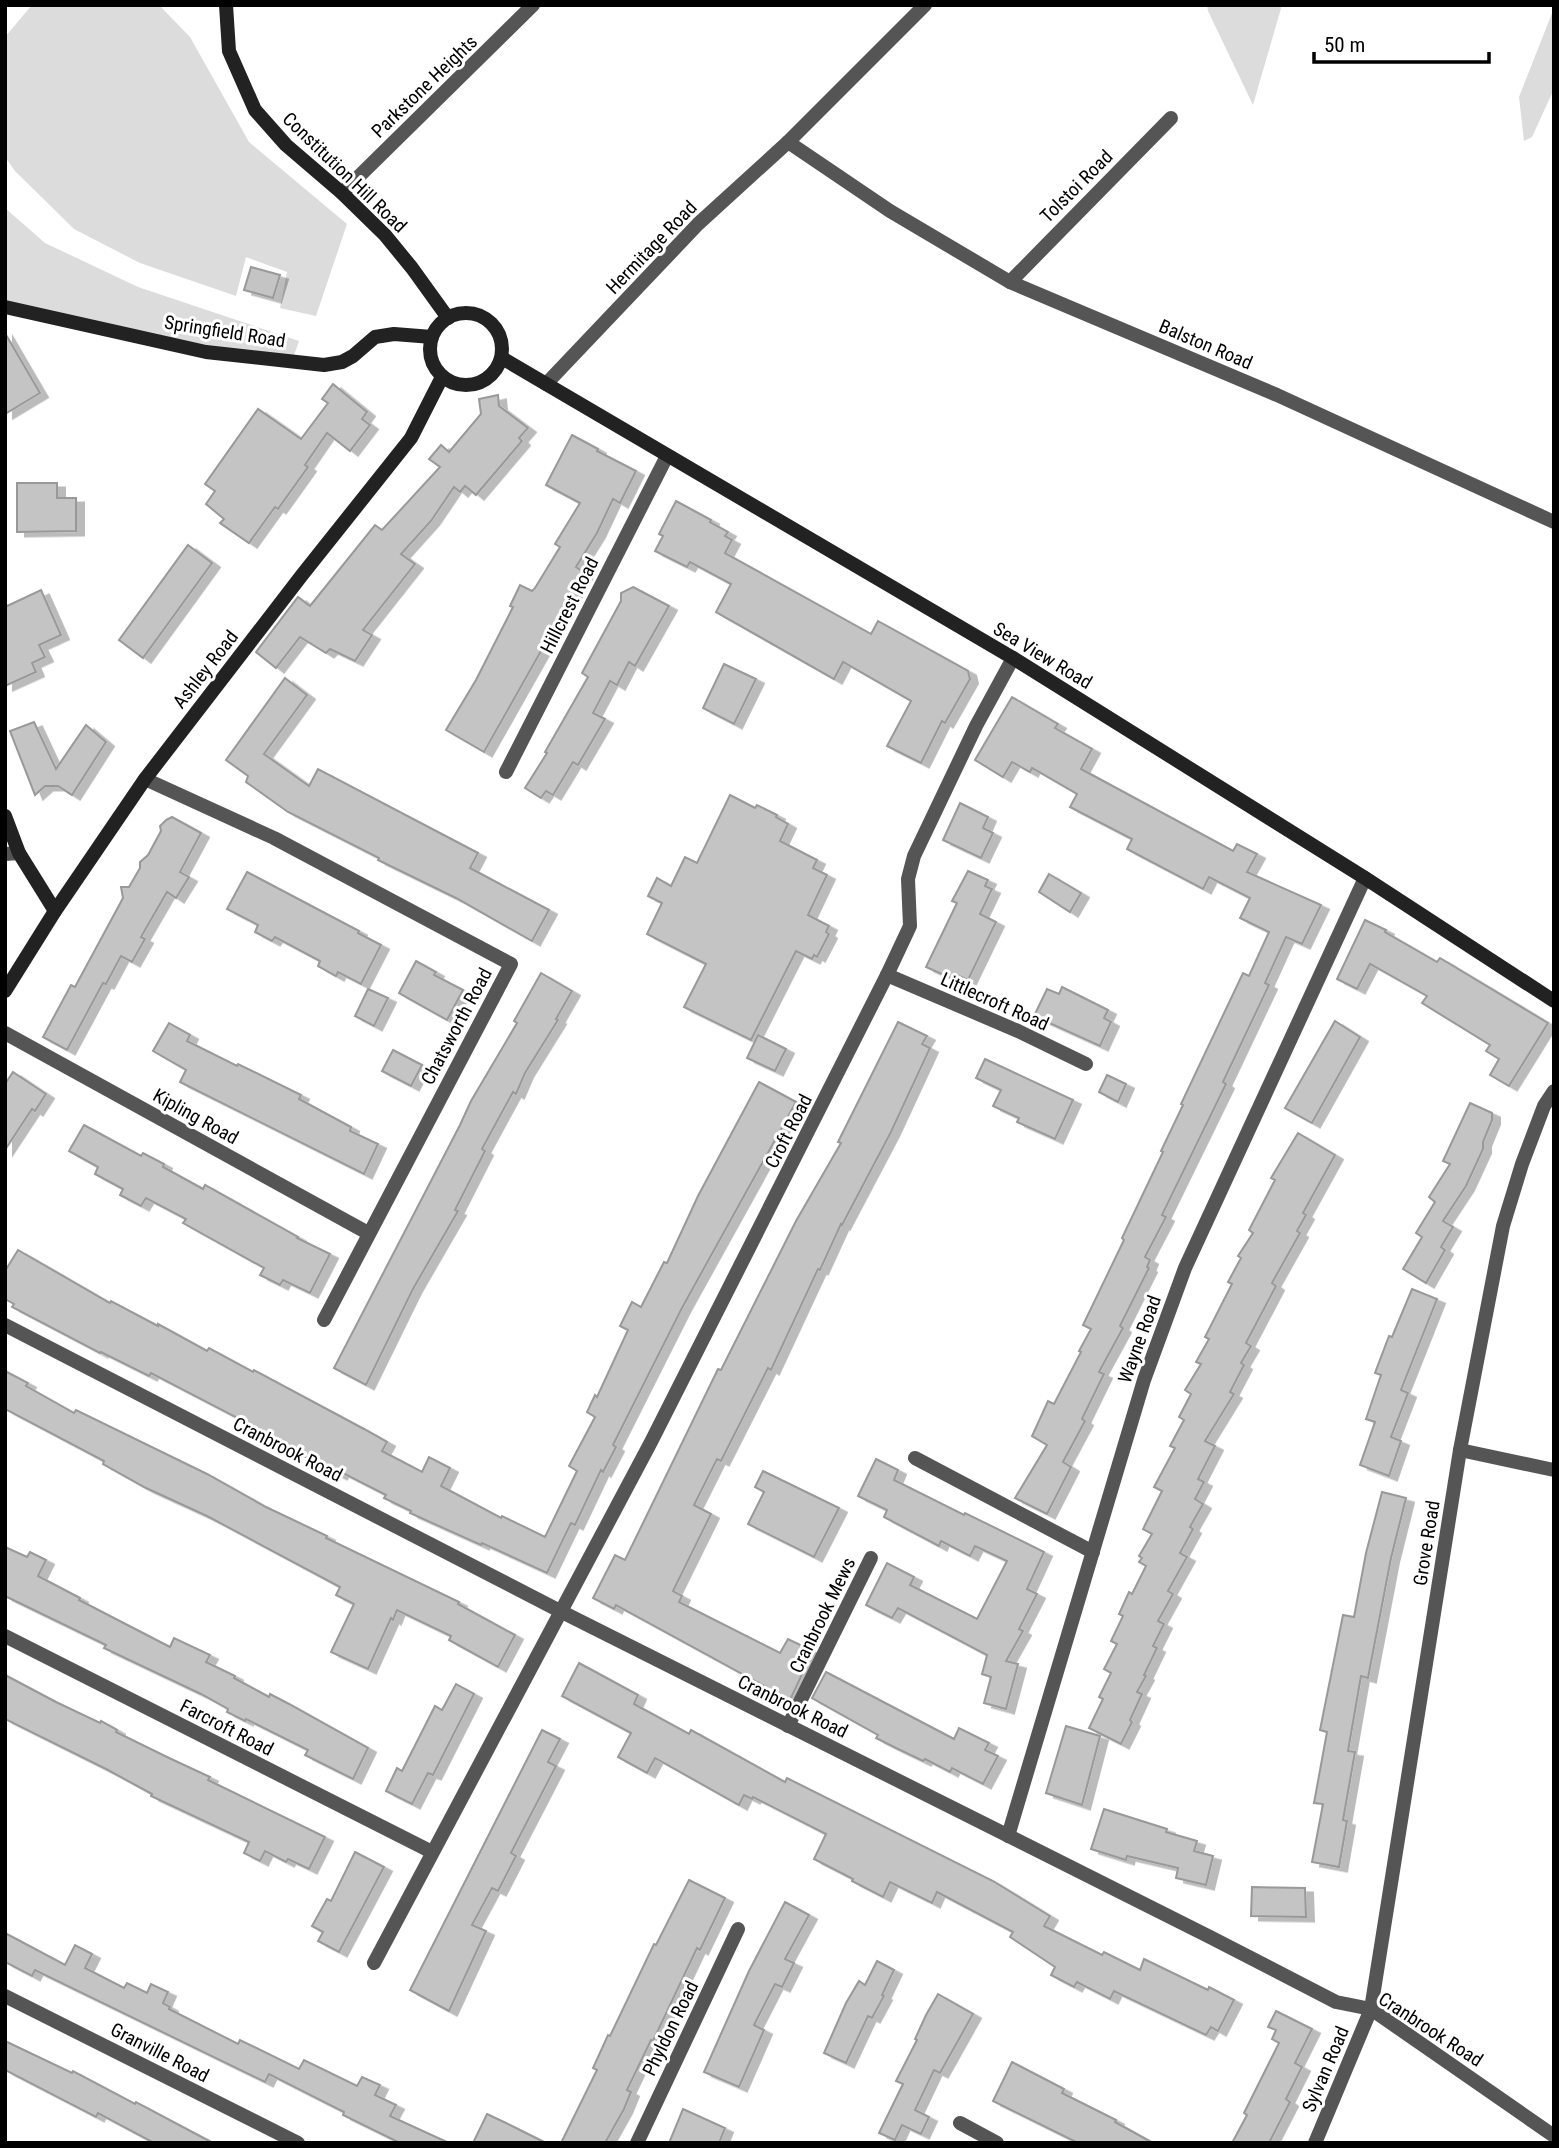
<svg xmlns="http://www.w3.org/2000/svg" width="1559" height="2148" font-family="'Roboto Condensed',sans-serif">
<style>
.green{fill:#dcdcdc}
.building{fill:#c4c4c4;stroke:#999;stroke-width:2;filter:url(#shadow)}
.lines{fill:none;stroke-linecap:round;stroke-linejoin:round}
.street{stroke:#555;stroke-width:14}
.secondary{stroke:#222;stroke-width:14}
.labels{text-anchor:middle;stroke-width:6;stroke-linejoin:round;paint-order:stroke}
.street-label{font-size:19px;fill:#000;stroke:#fff}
</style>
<defs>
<filter id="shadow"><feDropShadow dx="8" dy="4.5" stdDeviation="0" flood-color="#0004"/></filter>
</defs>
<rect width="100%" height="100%" fill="#fff"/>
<!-- green -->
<g class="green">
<path d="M 32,5 L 159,5 L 190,37 L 249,142 L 347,224 L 316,316 L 280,308 L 287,272 L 246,257 L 236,296 L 140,263 L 74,229 L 15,171 L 5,157 L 5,37 Z"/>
<path d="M 1207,5 L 1282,5 L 1253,105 L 1208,11 Z"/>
<path d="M 1554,8 L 1554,89 L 1532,137 L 1524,141 L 1519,97 Z"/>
<path d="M 5,208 L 45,243 L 138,287 L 299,341 L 292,361 L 5,307 Z"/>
</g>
<!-- building -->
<g class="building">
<path d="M 251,267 L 280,275 L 273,298 L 244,290 Z"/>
<path d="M 5,333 L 40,393 L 5,414 Z"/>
<path d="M 333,384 L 367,412 L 362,419 L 370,425 L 350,451 L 327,433 L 305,465 L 308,467 L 278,509 L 275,507 L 249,543 L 220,523 L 224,519 L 206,504 L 215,491 L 205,484 L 258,409 L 301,439 L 328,403 L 322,399 Z"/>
<path d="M 498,395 L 499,406 L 528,428 L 519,438 L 522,441 L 476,495 L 465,486 L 460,492 L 454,487 L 431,521 L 401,554 L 415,564 L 363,630 L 372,635 L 355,661 L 330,649 L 326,653 L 300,637 L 276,668 L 256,652 L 298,597 L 310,606 L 375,525 L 382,530 L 440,467 L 429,459 L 441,445 L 449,452 L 481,414 L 479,399 Z"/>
<path d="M 572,435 L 598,449 L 597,451 L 636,471 L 620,503 L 613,499 L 597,533 L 576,567 L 585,573 L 484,752 L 446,730 L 476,680 L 513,607 L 510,606 L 520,585 L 532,591 L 535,588 L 560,547 L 555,544 L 580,503 L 546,485 Z"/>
<path d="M 17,483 L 57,483 L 57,498 L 76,498 L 76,531 L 17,532 Z"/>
<path d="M 676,501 L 711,520 L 710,522 L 728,532 L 725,536 L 732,540 L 725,553 L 871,634 L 878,621 L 968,671 L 970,679 L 945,723 L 942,721 L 921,763 L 887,746 L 911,701 L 843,662 L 834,679 L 716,612 L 731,584 L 690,562 L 687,567 L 655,551 L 663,536 L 659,534 Z"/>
<path d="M 188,545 L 212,563 L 143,658 L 119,640 Z"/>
<path d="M 633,587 L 669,606 L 635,666 L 629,662 L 617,685 L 610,681 L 593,713 L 605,719 L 578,765 L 573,762 L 553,795 L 546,791 L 541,798 L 525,788 L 547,753 L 545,752 L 588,677 L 582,673 L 621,601 L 621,593 Z"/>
<path d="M 41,590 L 61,635 L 39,645 L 45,657 L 32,663 L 36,672 L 5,686 L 5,607 Z"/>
<path d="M 724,664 L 756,679 L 734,724 L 703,708 Z"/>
<path d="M 285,678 L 307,695 L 264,754 L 309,786 L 318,769 L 478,853 L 470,868 L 549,910 L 532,941 L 456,898 L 378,860 L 379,858 L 288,812 L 246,782 L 248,776 L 226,760 Z"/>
<path d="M 1012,697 L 1058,724 L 1055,728 L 1092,749 L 1081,769 L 1233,851 L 1237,844 L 1257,854 L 1247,872 L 1321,905 L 1302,944 L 1286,937 L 1265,983 L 1269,985 L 1223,1082 L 1226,1084 L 1162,1215 L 1166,1217 L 1145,1257 L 1150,1260 L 1147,1267 L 1149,1268 L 1120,1326 L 1123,1328 L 1099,1372 L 1104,1374 L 1082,1419 L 1085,1421 L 1063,1462 L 1071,1467 L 1047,1514 L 1015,1498 L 1047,1445 L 1032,1436 L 1048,1401 L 1054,1404 L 1081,1352 L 1079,1351 L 1091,1329 L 1083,1325 L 1124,1240 L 1122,1238 L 1163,1152 L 1161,1151 L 1183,1105 L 1181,1104 L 1243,973 L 1249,976 L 1269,932 L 1240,918 L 1250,898 L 1209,877 L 1203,889 L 1127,849 L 1132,839 L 1070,807 L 1077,794 L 1032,768 L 1030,772 L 1012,762 L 1003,777 L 975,760 Z"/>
<path d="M 34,722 L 56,769 L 86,725 L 106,742 L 72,795 L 58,786 L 45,786 L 35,795 L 10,731 Z"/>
<path d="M 730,795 L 755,808 L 757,805 L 777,815 L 776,817 L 788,824 L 780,841 L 817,860 L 813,868 L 827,875 L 808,915 L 829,926 L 826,932 L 829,934 L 817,957 L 814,955 L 812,959 L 796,951 L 751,1040 L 684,1007 L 706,964 L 647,934 L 662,903 L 648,896 L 657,878 L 671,886 L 685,857 L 697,863 Z"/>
<path d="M 960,803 L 988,817 L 983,828 L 993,833 L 981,858 L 943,840 Z"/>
<path d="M 172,817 L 201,833 L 180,872 L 189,877 L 176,898 L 167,892 L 141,937 L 145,939 L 132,962 L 121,956 L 106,984 L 103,983 L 67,1050 L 43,1037 L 71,985 L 75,987 L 123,898 L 121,887 L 129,887 L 140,868 L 140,862 L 148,855 L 161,831 L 160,826 L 166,820 Z"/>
<path d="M 968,871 L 988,880 L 985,886 L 992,889 L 980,914 L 996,922 L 968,980 L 957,975 L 955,980 L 926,967 L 957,903 L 952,901 Z"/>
<path d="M 247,872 L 359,931 L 358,933 L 381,945 L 361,984 L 338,972 L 336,976 L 318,966 L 320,961 L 275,937 L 272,941 L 255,932 L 258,925 L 227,909 Z"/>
<path d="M 1049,874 L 1081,893 L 1070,912 L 1039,892 Z"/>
<path d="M 1365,920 L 1386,930 L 1385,932 L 1437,962 L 1440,958 L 1548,1023 L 1509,1086 L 1490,1075 L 1499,1059 L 1486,1051 L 1490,1045 L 1422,1003 L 1427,996 L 1370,964 L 1357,989 L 1337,979 Z"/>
<path d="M 416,961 L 436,972 L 434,975 L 463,990 L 447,1020 L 399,993 Z"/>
<path d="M 541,973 L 572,991 L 556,1019 L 558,1020 L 525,1073 L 516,1094 L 513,1092 L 482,1149 L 485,1151 L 455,1210 L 458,1211 L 413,1289 L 366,1385 L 334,1368 L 460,1125 L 471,1101 L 517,1023 L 514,1021 Z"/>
<path d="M 1062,987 L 1108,1010 L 1104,1018 L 1111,1022 L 1100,1046 L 1034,1016 L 1047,989 L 1059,994 Z"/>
<path d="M 368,989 L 388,998 L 374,1026 L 355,1016 Z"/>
<path d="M 1335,1021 L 1360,1037 L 1312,1123 L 1285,1108 Z"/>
<path d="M 898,1022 L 927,1036 L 922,1044 L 930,1048 L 891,1132 L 842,1225 L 841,1224 L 820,1270 L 818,1269 L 771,1370 L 768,1368 L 721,1461 L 717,1459 L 694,1505 L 711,1514 L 673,1591 L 682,1596 L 679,1602 L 780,1653 L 788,1639 L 813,1651 L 790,1700 L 616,1605 L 614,1609 L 593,1598 L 615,1555 L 625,1560 L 718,1369 L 721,1370 L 796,1221 L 841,1143 L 838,1142 Z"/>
<path d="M 169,1023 L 190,1035 L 187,1041 L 237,1066 L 238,1064 L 301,1095 L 299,1099 L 351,1127 L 350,1131 L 378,1144 L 364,1174 L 180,1082 L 186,1070 L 153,1051 Z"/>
<path d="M 758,1035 L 786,1049 L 775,1071 L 747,1058 Z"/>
<path d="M 393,1050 L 422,1065 L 411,1086 L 382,1071 Z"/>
<path d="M 985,1059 L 1073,1100 L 1055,1139 L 1017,1122 L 1019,1118 L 993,1106 L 1001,1090 L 976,1078 Z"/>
<path d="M 13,1072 L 46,1094 L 35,1111 L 32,1109 L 5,1150 L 5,1084 Z"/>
<path d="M 1107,1075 L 1126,1084 L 1118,1102 L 1099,1092 Z"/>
<path d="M 759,1082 L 796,1102 L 682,1308 L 613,1445 L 616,1447 L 603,1472 L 601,1470 L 575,1525 L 571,1523 L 547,1573 L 482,1543 L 481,1545 L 410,1513 L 411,1511 L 384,1498 L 386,1495 L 341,1472 L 339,1475 L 300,1454 L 301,1451 L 151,1373 L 149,1376 L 101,1352 L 100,1353 L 12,1307 L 14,1304 L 5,1299 L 5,1271 L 18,1250 L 110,1303 L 111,1301 L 158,1326 L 158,1324 L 207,1351 L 209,1348 L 253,1372 L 254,1370 L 364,1429 L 387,1442 L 382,1451 L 422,1472 L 429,1457 L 450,1468 L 441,1486 L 501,1518 L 502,1516 L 545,1537 L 577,1471 L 569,1466 L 595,1417 L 587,1412 L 595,1395 L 597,1397 L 628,1330 L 620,1326 L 632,1302 L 641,1307 L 664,1262 L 667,1263 L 698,1196 Z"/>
<path d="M 1470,1103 L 1492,1113 L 1492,1120 L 1483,1142 L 1483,1149 L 1466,1186 L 1443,1221 L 1453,1227 L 1441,1247 L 1445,1250 L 1426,1283 L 1403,1269 L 1422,1237 L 1416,1233 L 1435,1202 L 1429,1197 L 1450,1164 L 1443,1161 Z"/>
<path d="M 84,1125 L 141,1156 L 143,1153 L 164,1164 L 163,1167 L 203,1189 L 205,1185 L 298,1237 L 297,1238 L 330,1254 L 310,1293 L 283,1280 L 280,1285 L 260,1275 L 264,1268 L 183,1223 L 186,1219 L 146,1198 L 141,1206 L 120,1195 L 123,1189 L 95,1174 L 98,1167 L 69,1151 Z"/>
<path d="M 1298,1133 L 1335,1155 L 1303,1213 L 1306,1215 L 1297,1231 L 1300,1233 L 1272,1283 L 1276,1286 L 1246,1343 L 1251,1346 L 1241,1363 L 1244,1365 L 1230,1392 L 1234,1394 L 1205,1441 L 1215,1446 L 1198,1479 L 1204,1482 L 1195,1499 L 1203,1504 L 1190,1527 L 1193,1529 L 1180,1553 L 1187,1557 L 1168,1591 L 1173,1594 L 1158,1621 L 1164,1624 L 1153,1646 L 1157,1648 L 1144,1675 L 1146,1676 L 1137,1692 L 1142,1694 L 1130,1720 L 1132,1722 L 1121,1744 L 1089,1728 L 1103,1699 L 1099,1697 L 1111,1673 L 1104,1669 L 1117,1644 L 1111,1641 L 1123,1616 L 1119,1614 L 1129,1592 L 1132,1594 L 1146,1566 L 1139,1562 L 1142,1558 L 1139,1556 L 1152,1534 L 1143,1529 L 1162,1491 L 1154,1487 L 1175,1448 L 1170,1446 L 1184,1420 L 1179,1417 L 1191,1394 L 1185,1390 L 1201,1364 L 1196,1362 L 1209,1339 L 1205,1337 L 1232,1284 L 1228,1282 L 1241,1258 L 1238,1256 L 1253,1233 L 1249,1230 L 1275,1180 L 1271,1178 Z"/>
<path d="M 1412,1289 L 1437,1299 L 1401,1390 L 1408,1393 L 1391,1437 L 1401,1441 L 1389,1476 L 1360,1465 L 1375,1422 L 1366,1419 L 1381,1375 L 1375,1373 L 1389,1336 L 1392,1337 Z"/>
<path d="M 5,1371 L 28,1383 L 26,1386 L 74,1413 L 76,1410 L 207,1474 L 266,1507 L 327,1536 L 326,1538 L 459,1602 L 458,1604 L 515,1635 L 498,1667 L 449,1640 L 451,1636 L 397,1610 L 393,1620 L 391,1618 L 368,1669 L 331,1652 L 354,1604 L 336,1595 L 340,1587 L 207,1516 L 146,1488 L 103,1464 L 104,1461 L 5,1409 Z"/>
<path d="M 876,1459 L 898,1470 L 894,1480 L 964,1515 L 965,1513 L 1044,1552 L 1027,1589 L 1037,1594 L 1019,1629 L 1023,1631 L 1006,1661 L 1018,1664 L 1006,1709 L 984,1703 L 991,1677 L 982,1674 L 987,1655 L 898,1608 L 892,1618 L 866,1605 L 887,1563 L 914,1577 L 910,1585 L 977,1619 L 1007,1561 L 975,1546 L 970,1556 L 941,1541 L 939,1546 L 884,1517 L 887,1510 L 858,1496 Z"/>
<path d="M 763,1471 L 839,1508 L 814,1557 L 748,1524 L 764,1492 L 755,1487 Z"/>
<path d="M 1382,1492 L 1406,1498 L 1391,1558 L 1368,1678 L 1361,1676 L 1348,1751 L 1355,1752 L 1343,1820 L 1347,1821 L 1339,1867 L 1312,1862 L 1323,1804 L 1314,1803 L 1327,1732 L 1320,1730 L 1343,1615 L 1354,1617 L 1366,1553 Z"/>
<path d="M 5,1547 L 27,1557 L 30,1552 L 46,1560 L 38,1576 L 80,1598 L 79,1600 L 170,1647 L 174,1638 L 210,1655 L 206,1662 L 235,1676 L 234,1678 L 269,1697 L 270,1694 L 289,1704 L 368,1748 L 353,1779 L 305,1755 L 308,1750 L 246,1719 L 245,1721 L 227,1712 L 228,1709 L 201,1694 L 104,1648 L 106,1645 L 5,1596 Z"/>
<path d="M 579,1663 L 638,1695 L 634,1704 L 689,1734 L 691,1730 L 785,1782 L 787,1778 L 993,1881 L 1050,1916 L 1044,1926 L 1102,1955 L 1104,1952 L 1140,1970 L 1144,1959 L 1208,1990 L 1209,1987 L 1234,2000 L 1218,2031 L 1211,2027 L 1206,2035 L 1114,1991 L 1110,1999 L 1077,1982 L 1074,1987 L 1051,1975 L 1055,1967 L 1010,1937 L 1013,1932 L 937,1892 L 932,1903 L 890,1882 L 883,1897 L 852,1881 L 853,1879 L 814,1859 L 826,1834 L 753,1797 L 752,1799 L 744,1795 L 739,1805 L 655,1758 L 647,1773 L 618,1757 L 631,1733 L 562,1696 Z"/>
<path d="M 826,1672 L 954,1739 L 959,1728 L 989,1743 L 985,1750 L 998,1756 L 983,1784 L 952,1768 L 950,1772 L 925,1759 L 923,1761 L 896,1748 L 876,1738 L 878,1735 L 812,1698 Z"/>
<path d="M 5,1675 L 56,1702 L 100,1723 L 101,1721 L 117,1730 L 116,1732 L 169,1758 L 210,1777 L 208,1780 L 325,1837 L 309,1869 L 288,1859 L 286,1862 L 265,1851 L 260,1861 L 244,1853 L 249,1842 L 151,1796 L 152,1794 L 106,1769 L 5,1719 Z"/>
<path d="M 456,1684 L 474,1694 L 433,1775 L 428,1773 L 412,1804 L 386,1791 L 397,1768 L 402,1771 L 435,1706 L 442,1710 Z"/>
<path d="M 1066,1726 L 1100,1736 L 1082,1805 L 1046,1793 Z"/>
<path d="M 542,1730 L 560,1739 L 548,1762 L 556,1766 L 511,1853 L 516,1856 L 498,1891 L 492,1888 L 472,1925 L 486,1931 L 449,2011 L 410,1990 Z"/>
<path d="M 1104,1809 L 1167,1829 L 1166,1832 L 1197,1841 L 1194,1851 L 1213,1856 L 1206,1885 L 1176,1878 L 1178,1868 L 1127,1856 L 1126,1860 L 1091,1849 Z"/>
<path d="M 355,1852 L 384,1867 L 339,1952 L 318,1941 L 323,1932 L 312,1926 L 327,1899 L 331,1901 Z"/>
<path d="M 689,1880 L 725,1898 L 700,1950 L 697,1948 L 653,2041 L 651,2040 L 627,2090 L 631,2092 L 624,2109 L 605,2143 L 561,2143 L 597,2070 L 593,2068 L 608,2035 L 610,2036 L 654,1944 L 656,1945 Z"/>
<path d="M 1252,1887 L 1305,1888 L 1306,1917 L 1251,1916 Z"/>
<path d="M 785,1902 L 809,1915 L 785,1959 L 794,1963 L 782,1987 L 775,1984 L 754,2025 L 764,2030 L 739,2087 L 704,2072 L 749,1971 Z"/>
<path d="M 5,1933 L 65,1965 L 75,1945 L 92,1954 L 85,1968 L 124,1988 L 127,1983 L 147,1993 L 151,1984 L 168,1992 L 163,2003 L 170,2007 L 169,2009 L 238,2044 L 240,2040 L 299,2069 L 304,2060 L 357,2086 L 362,2077 L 380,2085 L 375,2095 L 396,2105 L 390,2116 L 449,2143 L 400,2143 L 343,2115 L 344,2112 L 269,2074 L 265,2082 L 35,1970 L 32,1976 L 5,1962 Z"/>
<path d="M 877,1961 L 894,1970 L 882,1995 L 884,1996 L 872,2018 L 868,2016 L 846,2063 L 824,2053 L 846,2003 L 859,1981 L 865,1985 Z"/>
<path d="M 938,1994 L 973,2014 L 940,2073 L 934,2070 L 915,2110 L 929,2117 L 921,2134 L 902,2125 L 895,2140 L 879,2133 L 903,2084 L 896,2081 L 917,2040 L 915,2039 L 926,2015 Z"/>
<path d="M 1276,2011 L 1312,2029 L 1295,2063 L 1302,2067 L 1286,2099 L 1290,2102 L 1269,2143 L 1232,2143 L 1247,2115 L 1244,2113 L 1279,2043 L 1272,2039 L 1276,2030 L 1268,2027 Z"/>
<path d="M 5,2041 L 72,2073 L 73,2071 L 135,2104 L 136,2102 L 213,2143 L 154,2143 L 98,2113 L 96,2117 L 5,2070 Z"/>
<path d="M 1012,2062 L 1064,2089 L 1062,2093 L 1116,2120 L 1115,2122 L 1153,2143 L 1078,2143 L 993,2101 Z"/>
<path d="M 683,2109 L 725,2128 L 719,2143 L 669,2143 Z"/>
<path d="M 487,2114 L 506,2123 L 546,2143 L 473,2143 Z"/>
</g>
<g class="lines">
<!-- street -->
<g class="street">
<path d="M 788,142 L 890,211 L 1010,282 L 1277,395 L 1554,522"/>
<path d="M 342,193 L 533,5"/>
<path d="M 1010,282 L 1171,118"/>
<path d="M 546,384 L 698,224 L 788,142 L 925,5"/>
<path d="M 506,772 L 667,456"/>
<path d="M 145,779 L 274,838 L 511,964 L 324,1320"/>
<path d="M 5,854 L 19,853"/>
<path d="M 887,975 L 1018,1031 L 1086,1064"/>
<path d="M 5,1033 L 368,1233"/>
<path d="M 5,1325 L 560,1611 L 1210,1937 L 1336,2002 L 1371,2009 L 1554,2136"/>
<path d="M 1460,1450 L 1554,1470"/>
<path d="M 915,1458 L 1093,1552"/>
<path d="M 5,1636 L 432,1852"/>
<path d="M 788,1726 L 871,1558"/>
<path d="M 1008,1836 L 1144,1380 L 1185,1268 L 1365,878"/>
<path d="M 374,1963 L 651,1442 L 887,975 L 910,926 L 908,879 L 914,856 L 976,726 L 1013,658"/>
<path d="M 5,1996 L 298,2143"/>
<path d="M 960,2123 L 997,2143"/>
<path d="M 637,2143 L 738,1929"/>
<path d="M 1315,2143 L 1371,2009 L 1460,1450 L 1503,1226 L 1522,1164 L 1544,1106 L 1554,1091"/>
</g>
<!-- secondary -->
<g class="secondary">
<path d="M 226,5 L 229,51 L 255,110 L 286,145 L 342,193 L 385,235 L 412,268 L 448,318"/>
<path d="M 5,307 L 206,352 L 324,365 L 342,362 L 353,356 L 375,337 L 394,334 L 432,337"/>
<circle cx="466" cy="349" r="36"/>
<path d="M 502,358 L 1013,658 L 1365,878 L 1554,1001"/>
<path d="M 5,816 L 19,853 L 55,911"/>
<path d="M 5,991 L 55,911 L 145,779 L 302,575 L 411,438 L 442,377"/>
</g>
</g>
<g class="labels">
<!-- street labels -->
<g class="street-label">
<text transform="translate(424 86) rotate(-44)" y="7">Parkstone Heights</text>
<text transform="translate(345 172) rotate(44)" y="7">Constitution Hill Road</text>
<text transform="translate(1076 186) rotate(-45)" y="7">Tolstoi Road</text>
<text transform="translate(651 247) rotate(-46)" y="7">Hermitage Road</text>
<text transform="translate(225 331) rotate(9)" y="7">Springfield Road</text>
<text transform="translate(1206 344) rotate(23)" y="7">Balston Road</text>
<text transform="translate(569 605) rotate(-63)" y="7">Hillcrest Road</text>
<text transform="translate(1043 655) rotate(31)" y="7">Sea View Road</text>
<text transform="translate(205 669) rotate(-52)" y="7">Ashley Road</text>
<text transform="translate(995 1001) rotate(24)" y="7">Littlecroft Road</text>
<text transform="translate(456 1026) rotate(-62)" y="7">Chatsworth Road</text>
<text transform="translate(196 1116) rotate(29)" y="7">Kipling Road</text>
<text transform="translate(788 1131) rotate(-63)" y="7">Croft Road</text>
<text transform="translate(1139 1339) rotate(-70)" y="7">Wayne Road</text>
<text transform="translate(288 1449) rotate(27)" y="7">Cranbrook Road</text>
<text transform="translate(1426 1543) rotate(-81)" y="7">Grove Road</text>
<text transform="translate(822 1615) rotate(-64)" y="7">Cranbrook Mews</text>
<text transform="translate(793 1706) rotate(26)" y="7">Cranbrook Road</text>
<text transform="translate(227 1727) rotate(27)" y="7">Farcroft Road</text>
<text transform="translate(670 2028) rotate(-64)" y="7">Phyldon Road</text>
<text transform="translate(1431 2029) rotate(33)" y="7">Cranbrook Road</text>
<text transform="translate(160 2052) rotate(27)" y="7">Granville Road</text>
<text transform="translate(1325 2069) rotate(-67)" y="7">Sylvan Road</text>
</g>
</g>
<!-- border -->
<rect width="1559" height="2148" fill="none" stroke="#000000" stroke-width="14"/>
<!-- scale -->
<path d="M1314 52v10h175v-10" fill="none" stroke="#000000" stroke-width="3.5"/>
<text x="1324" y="52" font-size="21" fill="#000000" stroke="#ffffff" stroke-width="5" paint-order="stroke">50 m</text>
</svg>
